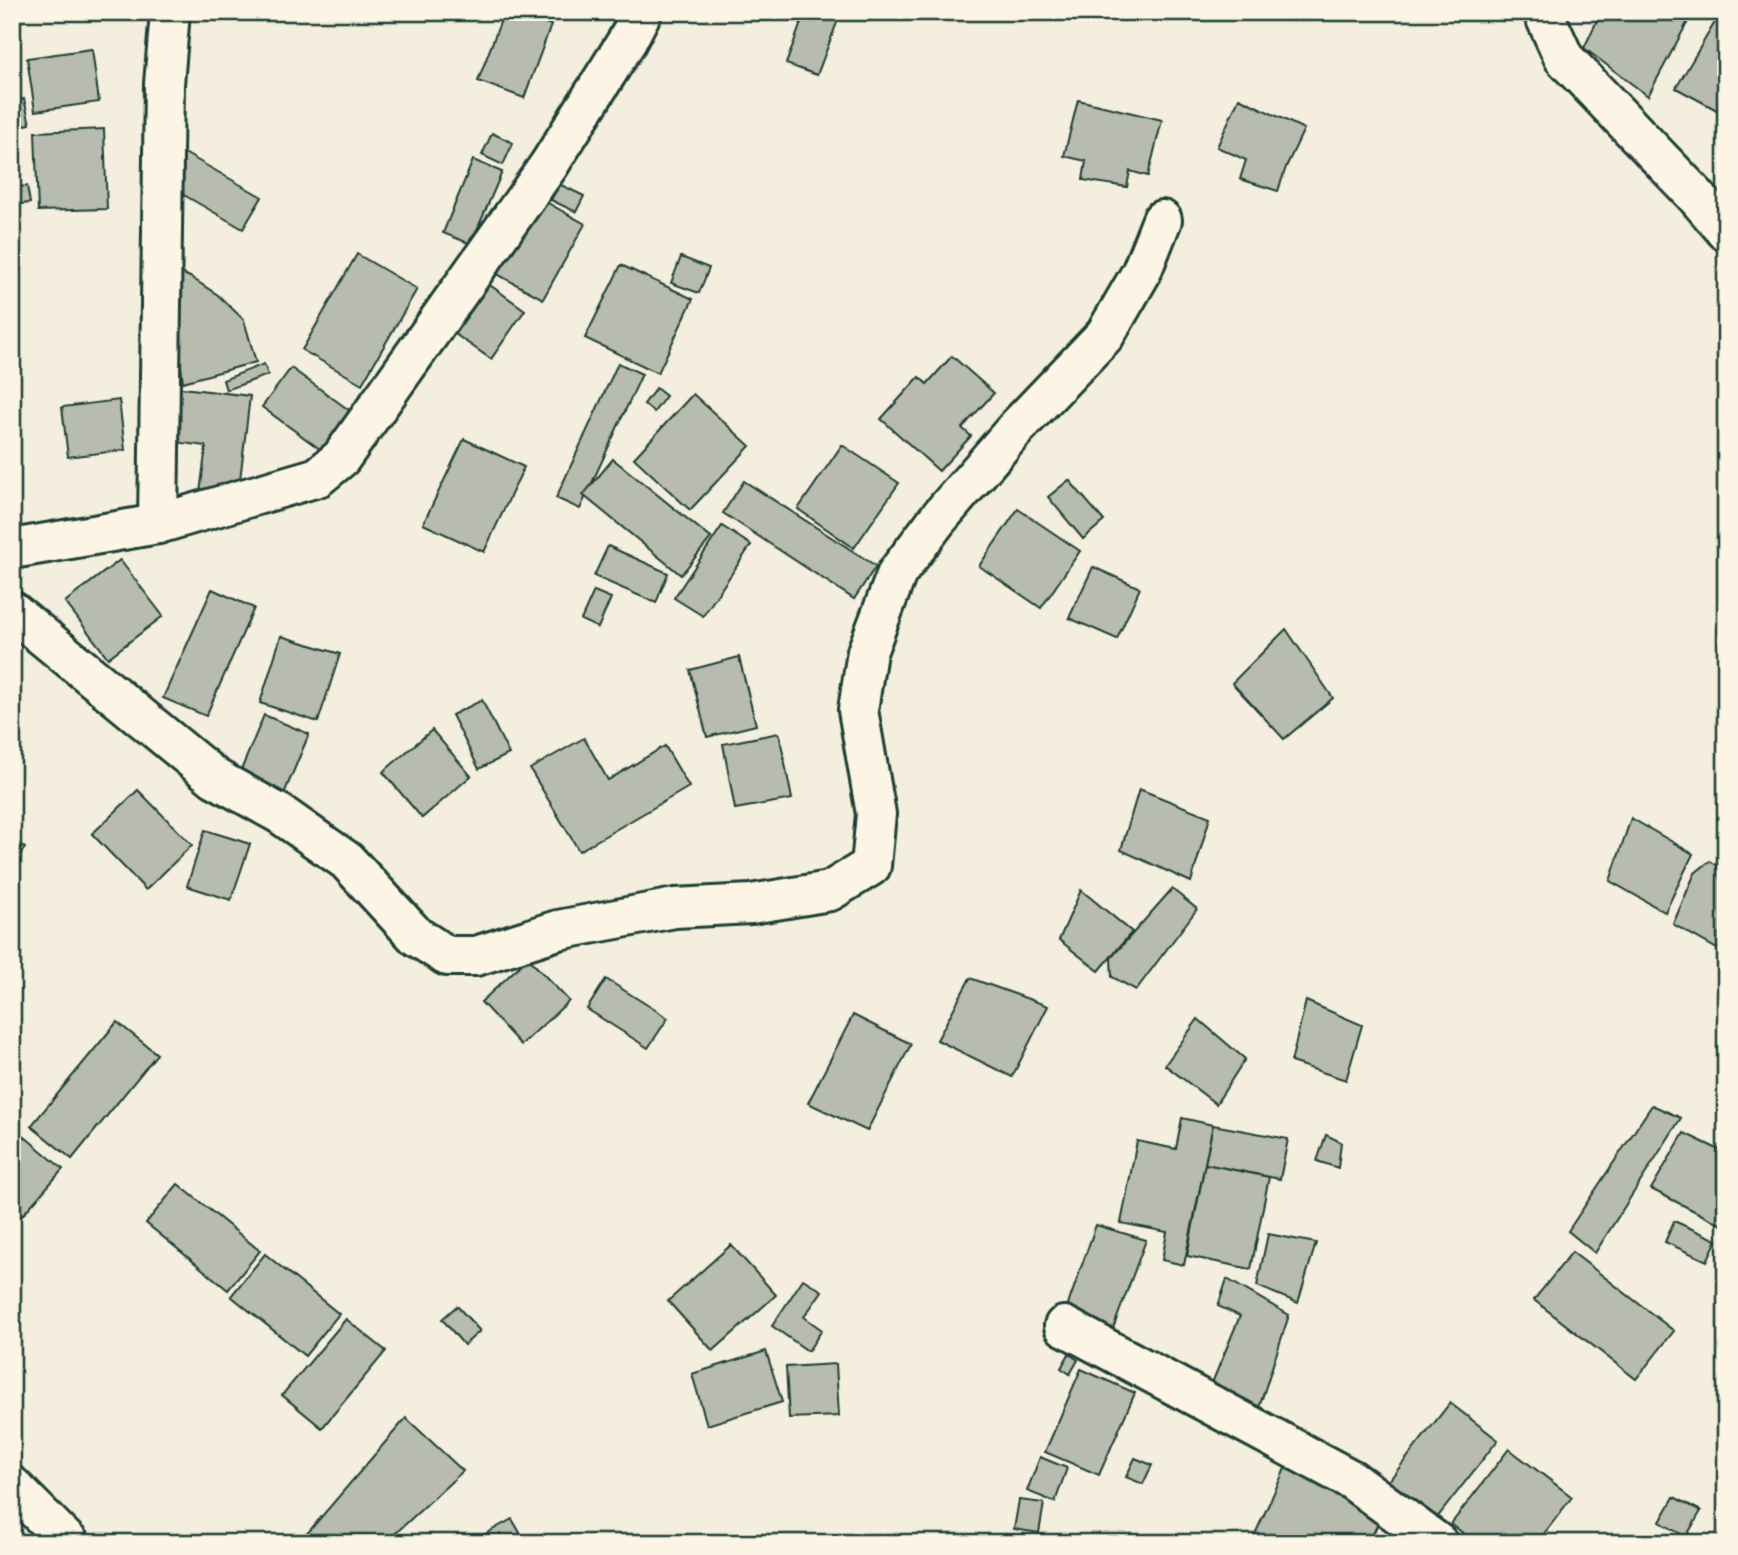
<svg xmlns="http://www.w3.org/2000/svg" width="1738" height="1555" font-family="'Comic Neue',sans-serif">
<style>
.building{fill:#b8bcae;stroke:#1f3d34;stroke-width:2}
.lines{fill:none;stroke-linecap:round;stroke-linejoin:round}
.minor-casing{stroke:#1f3d34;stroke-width:44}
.minor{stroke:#fcf5e5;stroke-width:38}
</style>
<rect width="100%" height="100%" fill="#f3eede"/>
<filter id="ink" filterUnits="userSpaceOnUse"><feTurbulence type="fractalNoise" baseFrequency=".0143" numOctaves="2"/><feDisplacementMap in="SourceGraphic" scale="14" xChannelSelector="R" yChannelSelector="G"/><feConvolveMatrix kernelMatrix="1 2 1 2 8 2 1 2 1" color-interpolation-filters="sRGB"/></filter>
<g filter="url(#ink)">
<!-- building -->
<g class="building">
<path d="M 504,12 L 517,12 L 551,25 L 524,98 L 478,81 Z"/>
<path d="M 805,12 L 841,12 L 817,75 L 786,64 Z"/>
<path d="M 1601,12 L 1693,12 L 1648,96 L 1584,48 Z"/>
<path d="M 1721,12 L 1726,12 L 1726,115 L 1676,88 Z"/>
<path d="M 92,49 L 99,102 L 35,111 L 27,58 Z"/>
<path d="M 1239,98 L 1304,129 L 1286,167 L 1278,191 L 1240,179 L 1246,160 L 1217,147 Z"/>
<path d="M 24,99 L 30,124 L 12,128 L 12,102 Z"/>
<path d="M 1078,100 L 1162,120 L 1148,176 L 1130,171 L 1127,187 L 1083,180 L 1086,161 L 1064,156 Z"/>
<path d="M 104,129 L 107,209 L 38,211 L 35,132 Z"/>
<path d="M 492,133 L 513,143 L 503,165 L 482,155 Z"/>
<path d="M 181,151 L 262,197 L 243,229 L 163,183 Z"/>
<path d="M 473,160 L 502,172 L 471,244 L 443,233 Z"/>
<path d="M 559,184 L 584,196 L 576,212 L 551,200 Z"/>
<path d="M 27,186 L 30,203 L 12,205 L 12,188 Z"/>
<path d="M 539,198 L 585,224 L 543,299 L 497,274 Z"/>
<path d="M 357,254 L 417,289 L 362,384 L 302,350 Z"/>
<path d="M 681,257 L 709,268 L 699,293 L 671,283 Z"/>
<path d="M 621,265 L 693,299 L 658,373 L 585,338 Z"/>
<path d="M 173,269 L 190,277 L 218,295 L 244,320 L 256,362 L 183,382 L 170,274 Z"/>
<path d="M 487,283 L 525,310 L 491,359 L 452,332 Z"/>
<path d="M 952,356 L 994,393 L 962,428 L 971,436 L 939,471 L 881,419 L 919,377 L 927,384 Z"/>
<path d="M 618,363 L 642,374 L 580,509 L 556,498 Z"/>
<path d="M 264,364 L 268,375 L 226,390 L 223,380 Z"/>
<path d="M 291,368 L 353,413 L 324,452 L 262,407 Z"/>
<path d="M 174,387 L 250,396 L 237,505 L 199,501 L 206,446 L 167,441 Z"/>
<path d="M 656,388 L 666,396 L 654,412 L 644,404 Z"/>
<path d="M 693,394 L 750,446 L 690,510 L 634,458 Z"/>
<path d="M 119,400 L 125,450 L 68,457 L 62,407 Z"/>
<path d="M 464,439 L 524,467 L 484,552 L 423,524 Z"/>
<path d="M 842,445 L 899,483 L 854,548 L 798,509 Z"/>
<path d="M 613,459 L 711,538 L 681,575 L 583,495 Z"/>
<path d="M 1069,480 L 1104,521 L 1083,539 L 1048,497 Z"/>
<path d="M 744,481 L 876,566 L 854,599 L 723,513 Z"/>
<path d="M 1018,509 L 1080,551 L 1041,608 L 979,566 Z"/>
<path d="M 722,526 L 751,545 L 703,616 L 674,598 Z"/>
<path d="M 608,546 L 668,573 L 656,603 L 594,576 Z"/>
<path d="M 120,560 L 163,616 L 108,658 L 65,602 Z"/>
<path d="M 1093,567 L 1140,588 L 1117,639 L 1069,618 Z"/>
<path d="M 212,589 L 254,608 L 206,716 L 163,698 Z"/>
<path d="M 594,591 L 611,598 L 598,628 L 581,620 Z"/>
<path d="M 1286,629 L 1333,698 L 1284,739 L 1232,683 Z"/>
<path d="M 281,636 L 340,654 L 318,722 L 260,703 Z"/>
<path d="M 739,657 L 756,725 L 707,737 L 690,670 Z"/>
<path d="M 482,700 L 509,754 L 479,769 L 452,715 Z"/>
<path d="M 264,715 L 309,734 L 284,794 L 239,775 Z"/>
<path d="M 432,730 L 471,776 L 422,818 L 383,772 Z"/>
<path d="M 779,733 L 792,799 L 735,809 L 723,744 Z"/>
<path d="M 584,738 L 608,780 L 665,746 L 689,787 L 579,851 L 530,769 Z"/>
<path d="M 1139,789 L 1210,817 L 1191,882 L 1121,850 Z"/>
<path d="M 138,790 L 192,845 L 146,890 L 92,834 Z"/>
<path d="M 1631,818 L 1693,854 L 1665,912 L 1610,881 Z"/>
<path d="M 205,830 L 250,844 L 231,900 L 187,886 Z"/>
<path d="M 12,838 L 25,848 L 12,865 Z"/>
<path d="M 1710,861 L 1726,871 L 1726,954 L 1673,924 L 1695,873 Z"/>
<path d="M 1172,889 L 1197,909 L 1136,990 L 1112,977 L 1111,958 Z"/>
<path d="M 1081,890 L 1132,932 L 1099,971 L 1059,940 Z"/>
<path d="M 528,958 L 569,1001 L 521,1045 L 481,1002 Z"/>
<path d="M 970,978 L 1048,1006 L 1012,1077 L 937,1040 Z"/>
<path d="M 606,979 L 668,1018 L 648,1048 L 587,1009 Z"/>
<path d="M 1306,1001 L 1362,1025 L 1346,1080 L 1291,1062 Z"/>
<path d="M 853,1015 L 911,1044 L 867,1131 L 808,1103 Z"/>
<path d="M 1198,1019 L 1245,1059 L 1216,1104 L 1165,1065 Z"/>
<path d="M 117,1022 L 157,1054 L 72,1159 L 31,1126 Z"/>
<path d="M 1652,1105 L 1681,1118 L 1595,1253 L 1568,1231 Z"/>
<path d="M 1182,1118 L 1213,1125 L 1184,1265 L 1162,1260 L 1167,1232 L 1121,1223 L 1137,1141 L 1176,1149 Z"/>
<path d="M 1213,1125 L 1288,1139 L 1280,1179 L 1205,1164 Z"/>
<path d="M 19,1132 L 63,1169 L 12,1227 L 12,1140 Z"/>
<path d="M 1684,1133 L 1726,1153 L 1726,1227 L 1651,1189 Z"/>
<path d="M 1326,1135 L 1341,1142 L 1338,1168 L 1317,1161 Z"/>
<path d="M 1205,1164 L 1269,1177 L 1251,1269 L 1187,1256 Z"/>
<path d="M 178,1184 L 260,1251 L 228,1290 L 146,1223 Z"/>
<path d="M 1674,1221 L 1717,1240 L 1707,1261 L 1665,1242 Z"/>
<path d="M 1096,1225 L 1146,1240 L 1111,1334 L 1064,1316 Z"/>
<path d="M 1268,1234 L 1316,1243 L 1298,1303 L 1257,1286 Z"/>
<path d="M 731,1245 L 776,1295 L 713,1351 L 668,1301 Z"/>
<path d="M 1572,1252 L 1674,1331 L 1636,1379 L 1534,1300 Z"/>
<path d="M 265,1254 L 339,1314 L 305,1356 L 231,1296 Z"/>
<path d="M 803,1279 L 822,1291 L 804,1317 L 822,1330 L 808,1351 L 772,1326 Z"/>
<path d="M 1227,1279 L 1289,1315 L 1258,1411 L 1209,1390 L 1240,1316 L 1218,1306 Z"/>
<path d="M 457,1306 L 480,1331 L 464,1345 L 442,1319 Z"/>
<path d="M 346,1319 L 386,1351 L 322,1428 L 282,1395 Z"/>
<path d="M 766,1351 L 782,1402 L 707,1425 L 692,1374 Z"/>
<path d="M 1069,1354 L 1078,1360 L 1070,1374 L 1061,1368 Z"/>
<path d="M 836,1364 L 839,1416 L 789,1418 L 786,1367 Z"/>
<path d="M 1081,1369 L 1135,1393 L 1099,1475 L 1045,1452 Z"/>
<path d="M 1450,1403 L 1498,1440 L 1436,1519 L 1388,1482 Z"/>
<path d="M 406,1418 L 463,1471 L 385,1543 L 299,1543 Z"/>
<path d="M 1509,1449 L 1572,1497 L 1537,1543 L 1476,1543 L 1451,1524 Z"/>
<path d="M 1040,1457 L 1067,1468 L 1055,1502 L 1027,1491 Z"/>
<path d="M 1135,1458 L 1152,1465 L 1143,1484 L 1126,1477 Z"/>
<path d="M 1288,1462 L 1385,1508 L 1369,1543 L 1251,1543 Z"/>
<path d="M 1674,1497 L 1701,1511 L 1686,1537 L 1660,1522 Z"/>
<path d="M 1019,1500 L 1044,1503 L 1039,1533 L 1014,1529 Z"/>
<path d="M 512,1519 L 526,1543 L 469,1543 Z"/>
<path d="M 1635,1538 L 1687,1539 L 1687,1543 L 1635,1543 Z"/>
</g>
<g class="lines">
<!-- minor casing -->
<g class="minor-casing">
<g id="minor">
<path d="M 1543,12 L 1564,58 L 1695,195 L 1726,231"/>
<path d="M 158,524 L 164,84 L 170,12"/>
<path d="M 12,549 L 158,524 L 318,477 L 341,458 L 549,165 L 627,41 L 642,12"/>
<path d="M 12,611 L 215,778 L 280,814 L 347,861 L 416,936 L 447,956 L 476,956 L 558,930 L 675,908 L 751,904 L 830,891 L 871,866 L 876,814 L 858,710 L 867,652 L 897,573 L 937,520 L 1018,426 L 1105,335 L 1141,273 L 1162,220"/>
<path d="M 1064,1326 L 1352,1480 L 1438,1543"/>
<path d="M 12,1486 L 69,1543"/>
</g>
</g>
<!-- minor -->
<use href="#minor" class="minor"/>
</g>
</g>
<!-- margin -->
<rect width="1738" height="1555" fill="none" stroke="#fcf5e5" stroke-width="42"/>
<rect x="21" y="21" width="1696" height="1513" fill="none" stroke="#1f3d34" stroke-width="2.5" filter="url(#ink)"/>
</svg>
